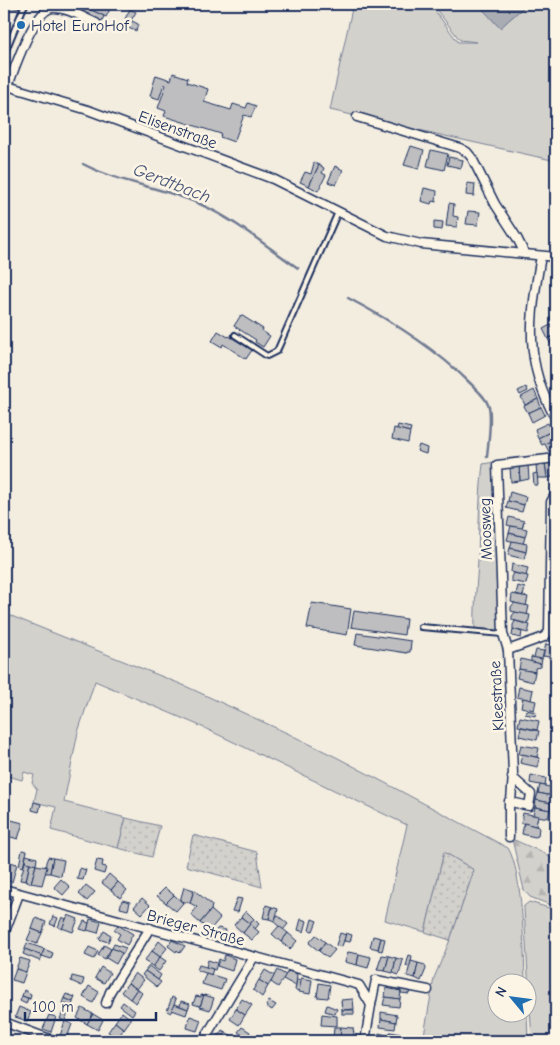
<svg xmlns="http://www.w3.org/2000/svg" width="560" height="1045" font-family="'Comic Neue',sans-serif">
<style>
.green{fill:#d3d1cc;stroke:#778095}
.forest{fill:url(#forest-firs);stroke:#778095}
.garden{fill:url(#garden-dots);stroke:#778095}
.water{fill:#a9acb3;stroke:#707a91}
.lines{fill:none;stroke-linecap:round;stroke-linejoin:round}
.stream{stroke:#707a91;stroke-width:2.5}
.building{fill:#bebec0;stroke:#1b2f5e}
.lane-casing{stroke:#1b2f5e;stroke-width:8}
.street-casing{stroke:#1b2f5e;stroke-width:11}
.lane{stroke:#fcf5e5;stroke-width:4}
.street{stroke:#fcf5e5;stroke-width:8}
.poi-dot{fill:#1f6fb2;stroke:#fcf5e5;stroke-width:2}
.labels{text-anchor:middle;stroke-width:5;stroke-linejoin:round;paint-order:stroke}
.poi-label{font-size:16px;fill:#1b2f5e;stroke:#fcf5e5;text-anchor:start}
.street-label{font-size:16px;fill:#1b2f5e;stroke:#fcf5e5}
.water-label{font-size:18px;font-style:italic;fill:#465478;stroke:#fcf5e5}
</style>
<defs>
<pattern id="forest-firs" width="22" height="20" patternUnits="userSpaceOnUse" patternTransform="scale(1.25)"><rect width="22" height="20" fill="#d3d1cc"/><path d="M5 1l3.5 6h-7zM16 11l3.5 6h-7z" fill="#b5b4b2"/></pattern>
<pattern id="garden-dots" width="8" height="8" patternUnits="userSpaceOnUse" patternTransform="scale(1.25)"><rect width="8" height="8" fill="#d3d1cc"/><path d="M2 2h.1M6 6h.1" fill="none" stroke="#b5b4b2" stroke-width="1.8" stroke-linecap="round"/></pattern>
</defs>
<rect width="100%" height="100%" fill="#f3ede0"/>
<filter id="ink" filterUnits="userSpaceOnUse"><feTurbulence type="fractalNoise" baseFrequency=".02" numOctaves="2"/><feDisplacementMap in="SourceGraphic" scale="10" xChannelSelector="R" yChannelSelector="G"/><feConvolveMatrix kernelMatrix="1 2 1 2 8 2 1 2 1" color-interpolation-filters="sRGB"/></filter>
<g filter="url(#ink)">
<!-- green -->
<g class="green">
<path d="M 353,4 L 430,4 L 458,42 L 477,42 L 460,40 L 432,4 L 478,4 L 500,28 L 527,4 L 556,4 L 556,161 L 330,110 Z"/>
<path d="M 495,462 L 500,630 L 475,629 C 474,606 477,583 478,560 C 479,528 479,496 483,464 Z"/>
<path d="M 4,613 L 183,685 L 287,733 L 338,758 L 508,848 C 523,872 524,952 525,982 L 498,982 L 498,1012 L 527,1013 L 528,1041 L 423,1041 L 434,978 L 450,940 L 474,870 L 444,852 L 425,932 L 385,920 L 407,825 L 198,725 L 95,681 L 78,732 L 64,802 L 126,818 L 118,848 L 51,830 L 56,807 L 34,802 L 37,789 L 32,783 L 34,775 L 24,772 L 22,780 L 4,775 L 4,666 L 8,649 L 4,647 Z"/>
<path d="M 529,902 L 556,910 L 556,1041 L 532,1041 L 524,909 L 524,906 Z"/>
</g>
<!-- forest -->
<path class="forest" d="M 512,839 L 544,853 L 556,862 L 556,907 L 530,897 L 524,890 Z"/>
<!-- garden -->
<g class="garden">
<path d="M 126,818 L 160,826 L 152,857 L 118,848 Z"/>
<path d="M 193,835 L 257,852 L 262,887 L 186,866 Z"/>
<path d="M 444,852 L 474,870 L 450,940 L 425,932 Z"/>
</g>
<!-- water -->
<path class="water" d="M 478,4 L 527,4 L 500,28 Z"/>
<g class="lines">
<!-- stream -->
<g class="stream">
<path d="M 83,164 C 121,184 164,187 202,205 C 237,221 267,247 298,268"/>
<path d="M 348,298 C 392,321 435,348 470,383 C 477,390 486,397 489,407 C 492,420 488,443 487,457"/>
</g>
</g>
<!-- building -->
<g class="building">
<path d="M 79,4 L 99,4 L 110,9 L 106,17 Z"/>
<path d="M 85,7 L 104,16 L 102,21 L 83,13 Z"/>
<path d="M 130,9 L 136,12 L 130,22 L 125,19 Z"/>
<path d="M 132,21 L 138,24 L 136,31 L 128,28 Z"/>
<path d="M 173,73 L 188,78 L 187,82 L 208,89 L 204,102 L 231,110 L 233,104 L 246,108 L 248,103 L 256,106 L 251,117 L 244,115 L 234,142 L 220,137 L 221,134 L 164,116 L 166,111 L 158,108 L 166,85 L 164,84 L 159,99 L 150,96 L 156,75 L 171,80 Z"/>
<path d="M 411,146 L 424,150 L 419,169 L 404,165 Z"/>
<path d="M 431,150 L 448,154 L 444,170 L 427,166 Z"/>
<path d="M 449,157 L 463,160 L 461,168 L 447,165 Z"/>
<path d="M 314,163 L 319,165 L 309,186 L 300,182 L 305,172 L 311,174 Z"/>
<path d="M 319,165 L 324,168 L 322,173 L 326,175 L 318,191 L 309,186 Z"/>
<path d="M 335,166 L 343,170 L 336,185 L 328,182 Z"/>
<path d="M 467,183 L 475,184 L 474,196 L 466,195 Z"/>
<path d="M 424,188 L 437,191 L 436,202 L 432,201 L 431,204 L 421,201 Z"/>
<path d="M 449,203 L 454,204 L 453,216 L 458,217 L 457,227 L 446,226 Z"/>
<path d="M 468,211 L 480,212 L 478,225 L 466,224 Z"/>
<path d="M 434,221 L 443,222 L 442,230 L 434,229 Z"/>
<path d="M 556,313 L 556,322 L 553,324 L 550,317 Z"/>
<path d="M 241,315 L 263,329 L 262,331 L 270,336 L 263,347 L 255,342 L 256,340 L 234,326 Z"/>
<path d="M 556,322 L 556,334 L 548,339 L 543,329 Z"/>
<path d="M 218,331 L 228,337 L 229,336 L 252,350 L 246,359 L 223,344 L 222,347 L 212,341 Z"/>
<path d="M 556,334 L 556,348 L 554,350 L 548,339 Z"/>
<path d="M 526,387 L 528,391 L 520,395 L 518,391 Z"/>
<path d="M 534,390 L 538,399 L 525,405 L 521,397 Z"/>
<path d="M 538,399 L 541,407 L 528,413 L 524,406 Z"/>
<path d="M 541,407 L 545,415 L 532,422 L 528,413 Z"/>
<path d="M 548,423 L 552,431 L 538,438 L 535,429 Z"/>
<path d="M 398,425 L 411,428 L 410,432 L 397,429 Z"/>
<path d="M 394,428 L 410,432 L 408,443 L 392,439 Z"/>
<path d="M 552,431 L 555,439 L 542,445 L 538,438 Z"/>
<path d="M 556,438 L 556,449 L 549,452 L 545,444 Z"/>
<path d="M 419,445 L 427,448 L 426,454 L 417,451 Z"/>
<path d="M 554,462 L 556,476 L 547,478 L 545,463 Z"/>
<path d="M 545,463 L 547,478 L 537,478 L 536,464 Z"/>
<path d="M 528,465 L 529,479 L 520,481 L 519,466 Z"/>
<path d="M 519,466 L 520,481 L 511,482 L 510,467 Z"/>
<path d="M 537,473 L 538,485 L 534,485 L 533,474 Z"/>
<path d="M 510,492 L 526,497 L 524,505 L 508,501 Z"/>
<path d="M 508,501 L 524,505 L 522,512 L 506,508 Z"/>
<path d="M 509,517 L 524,521 L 522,529 L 507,525 Z"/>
<path d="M 511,526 L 527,529 L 525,537 L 509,533 Z"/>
<path d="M 509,533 L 525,537 L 523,544 L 507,540 Z"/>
<path d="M 512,541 L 527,544 L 526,552 L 510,548 Z"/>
<path d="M 510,548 L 526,552 L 524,559 L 508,555 Z"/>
<path d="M 512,564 L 528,568 L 526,576 L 511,572 Z"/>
<path d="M 513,573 L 528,576 L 526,584 L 511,581 L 511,577 Z"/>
<path d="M 518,586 L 525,588 L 523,596 L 516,594 Z"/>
<path d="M 512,594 L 528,597 L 526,606 L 511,602 Z"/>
<path d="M 312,603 L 351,609 L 347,635 L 307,628 Z"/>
<path d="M 514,603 L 529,606 L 527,615 L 511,611 L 511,607 Z"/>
<path d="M 354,611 L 406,619 L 404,635 L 351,627 Z"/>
<path d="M 515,612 L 530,615 L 528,624 L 512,620 L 512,616 Z"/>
<path d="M 515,621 L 530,625 L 528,633 L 513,629 L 513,625 Z"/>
<path d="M 513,629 L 522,632 L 521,638 L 512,636 Z"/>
<path d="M 357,633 L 411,641 L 410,652 L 407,652 L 407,653 L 355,645 Z"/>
<path d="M 551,639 L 556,640 L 556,658 L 543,656 L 546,644 L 550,645 Z"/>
<path d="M 536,650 L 544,651 L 542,659 L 534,658 Z"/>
<path d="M 531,657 L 542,659 L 541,664 L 531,662 Z"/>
<path d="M 521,659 L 541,664 L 541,667 L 535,668 L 535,672 L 519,669 Z"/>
<path d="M 519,669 L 535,672 L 533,682 L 517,678 Z"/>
<path d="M 519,687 L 533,690 L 531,700 L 517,697 Z"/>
<path d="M 523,698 L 536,701 L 534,710 L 521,707 Z"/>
<path d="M 526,710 L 536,712 L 535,716 L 525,714 Z"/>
<path d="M 520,717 L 539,721 L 537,730 L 518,726 Z"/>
<path d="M 521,727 L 539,731 L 537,740 L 519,736 Z"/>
<path d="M 521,745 L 539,748 L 537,757 L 519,754 Z"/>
<path d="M 522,754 L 540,758 L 538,767 L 520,763 Z"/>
<path d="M 531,775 L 546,778 L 545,786 L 530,783 Z"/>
<path d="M 540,785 L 554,788 L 553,796 L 538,793 Z"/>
<path d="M 538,793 L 553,796 L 551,803 L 536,800 Z"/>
<path d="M 536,800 L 551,803 L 550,810 L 535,807 Z"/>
<path d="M 34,802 L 41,804 L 39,812 L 32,810 Z"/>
<path d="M 535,807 L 550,810 L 548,818 L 533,815 Z"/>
<path d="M 523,813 L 538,816 L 536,826 L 521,823 Z"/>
<path d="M 7,819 L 23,823 L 18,839 L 4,835 Z"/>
<path d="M 524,823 L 539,827 L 538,836 L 535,837 L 522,834 Z"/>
<path d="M 22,850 L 27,851 L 23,867 L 19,866 Z"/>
<path d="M 26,855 L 37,858 L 36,865 L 25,862 Z"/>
<path d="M 48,857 L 53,858 L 50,873 L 45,873 L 46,862 Z"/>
<path d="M 53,858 L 64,860 L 61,876 L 50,873 Z"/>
<path d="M 97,860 L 103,861 L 102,866 L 106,867 L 104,874 L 94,871 Z"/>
<path d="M 10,862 L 17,864 L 12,882 L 4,880 L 4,868 L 8,869 Z"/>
<path d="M 25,862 L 30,863 L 26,881 L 20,880 Z"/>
<path d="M 30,863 L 36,865 L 31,883 L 26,881 Z"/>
<path d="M 36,865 L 47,867 L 42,885 L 31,883 Z"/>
<path d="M 80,868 L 86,870 L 83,880 L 77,879 Z"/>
<path d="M 109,874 L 118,882 L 111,890 L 102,883 Z"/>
<path d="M 61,879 L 70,887 L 63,895 L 54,887 Z"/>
<path d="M 118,882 L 127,890 L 120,898 L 111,890 Z"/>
<path d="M 86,885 L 95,892 L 87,901 L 79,894 Z"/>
<path d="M 184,887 L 194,890 L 190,903 L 180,901 Z"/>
<path d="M 165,888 L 174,895 L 166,903 L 157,896 Z"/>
<path d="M 194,890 L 212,905 L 211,910 L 200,923 L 191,915 L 197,907 L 190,903 Z"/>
<path d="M 174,895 L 183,903 L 176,911 L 166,903 Z"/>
<path d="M 142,898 L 150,905 L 142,914 L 134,907 Z"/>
<path d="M 237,898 L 242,899 L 238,912 L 232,911 Z"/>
<path d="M 122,900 L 130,902 L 128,910 L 120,908 Z"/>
<path d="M 266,905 L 272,907 L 269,919 L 263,918 Z"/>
<path d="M 272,907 L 278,909 L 275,921 L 269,919 Z"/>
<path d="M 211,910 L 220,918 L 210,930 L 200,923 Z"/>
<path d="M 246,911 L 254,919 L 250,924 L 241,917 Z"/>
<path d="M 68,915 L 78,919 L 73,932 L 62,928 Z"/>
<path d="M 277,915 L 288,924 L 283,930 L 274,922 Z"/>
<path d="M 53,916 L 58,918 L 55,926 L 50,924 Z"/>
<path d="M 62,917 L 66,919 L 62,929 L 58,927 Z"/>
<path d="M 241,917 L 250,924 L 243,933 L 234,925 Z"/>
<path d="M 36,918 L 46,922 L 42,933 L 32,929 Z"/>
<path d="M 90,919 L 101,922 L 98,933 L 87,930 Z"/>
<path d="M 254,919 L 259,924 L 255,929 L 250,924 Z"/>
<path d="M 301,919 L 307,921 L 304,932 L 298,930 Z"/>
<path d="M 312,919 L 317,921 L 313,931 L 309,930 Z"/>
<path d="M 84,921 L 89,923 L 87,931 L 80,929 Z"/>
<path d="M 250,924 L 259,932 L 252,940 L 243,933 Z"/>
<path d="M 118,925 L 133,934 L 127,945 L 117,939 L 120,934 L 114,930 Z"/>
<path d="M 279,926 L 288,933 L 281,942 L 272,934 Z"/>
<path d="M 218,928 L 226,930 L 224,936 L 212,935 Z"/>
<path d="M 32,929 L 42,933 L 37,944 L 27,940 Z"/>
<path d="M 104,931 L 111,935 L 108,942 L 99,939 Z"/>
<path d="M 288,933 L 297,941 L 290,949 L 281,942 Z"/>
<path d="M 340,933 L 346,935 L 342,946 L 341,947 L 336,945 Z"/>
<path d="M 346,933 L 352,935 L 350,942 L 344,941 Z"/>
<path d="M 316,935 L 325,942 L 319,951 L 309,943 Z"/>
<path d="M 373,936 L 381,938 L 378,949 L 370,947 Z"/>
<path d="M 381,938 L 385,939 L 382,951 L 378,950 Z"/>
<path d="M 172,940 L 185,946 L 180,953 L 177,950 L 176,952 L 168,946 Z"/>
<path d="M 159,941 L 167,948 L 160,957 L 152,951 Z"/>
<path d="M 325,942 L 335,950 L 328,958 L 319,951 Z"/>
<path d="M 27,943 L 44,949 L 42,956 L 25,949 Z"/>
<path d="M 114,944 L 126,948 L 123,954 L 112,948 Z"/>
<path d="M 104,945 L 111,949 L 105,959 L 98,955 Z"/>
<path d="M 89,947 L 98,951 L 94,959 L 85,955 Z"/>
<path d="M 112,948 L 122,953 L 116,964 L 106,958 Z"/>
<path d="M 25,949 L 42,956 L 40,961 L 23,954 Z"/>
<path d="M 44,949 L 53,953 L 51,959 L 42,956 Z"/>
<path d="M 152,951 L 160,957 L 154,967 L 144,961 Z"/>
<path d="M 348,952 L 359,954 L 357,965 L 345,962 Z"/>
<path d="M 359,954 L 371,957 L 368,968 L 357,965 Z"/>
<path d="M 225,955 L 235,959 L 232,971 L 217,966 L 219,959 L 223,961 Z"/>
<path d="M 382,955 L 389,956 L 385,971 L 377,970 Z"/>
<path d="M 409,955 L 412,956 L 410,967 L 406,966 Z"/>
<path d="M 389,956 L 396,958 L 393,973 L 385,971 Z"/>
<path d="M 160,957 L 166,961 L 159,971 L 153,967 Z"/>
<path d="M 20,958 L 30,961 L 26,972 L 16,969 Z"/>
<path d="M 396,958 L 403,960 L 399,975 L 393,973 Z"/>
<path d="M 208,960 L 217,963 L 215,970 L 206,967 Z"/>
<path d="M 411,961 L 418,963 L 415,978 L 407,976 Z"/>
<path d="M 418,963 L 425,965 L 426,969 L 421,981 L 415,978 Z"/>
<path d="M 199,965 L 213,969 L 211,975 L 197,970 Z"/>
<path d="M 149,966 L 161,975 L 158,980 L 145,971 Z"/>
<path d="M 101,967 L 110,973 L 104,983 L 95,978 Z"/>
<path d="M 16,969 L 26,972 L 22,983 L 12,980 Z"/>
<path d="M 265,970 L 275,976 L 268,986 L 259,980 Z"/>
<path d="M 277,970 L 286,975 L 278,987 L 271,982 Z"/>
<path d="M 145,971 L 161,982 L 157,987 L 142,975 Z"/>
<path d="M 288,971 L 297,974 L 296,986 L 283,979 Z"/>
<path d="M 135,973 L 144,980 L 137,989 L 128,983 Z"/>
<path d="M 206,973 L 225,979 L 221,990 L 202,984 Z"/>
<path d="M 72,976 L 84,979 L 82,986 L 71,981 Z"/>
<path d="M 301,978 L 312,980 L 310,994 L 299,992 Z"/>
<path d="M 297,979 L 301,980 L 299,991 L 295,990 Z"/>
<path d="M 259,980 L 268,986 L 262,997 L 253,990 Z"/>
<path d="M 128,983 L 137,989 L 130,999 L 121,992 Z"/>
<path d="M 319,983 L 330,985 L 328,998 L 317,997 Z"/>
<path d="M 89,986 L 99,992 L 93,1003 L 83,997 Z"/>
<path d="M 386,988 L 401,991 L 400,999 L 385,997 Z"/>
<path d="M 398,988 L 410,990 L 409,994 L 401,993 L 401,991 L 397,990 Z"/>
<path d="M 137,989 L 142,993 L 136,1003 L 130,999 Z"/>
<path d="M 24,990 L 31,994 L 30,999 L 22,996 Z"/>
<path d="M 66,994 L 75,997 L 73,1002 L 64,998 Z"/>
<path d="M 201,995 L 204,996 L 200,1006 L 193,1004 L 196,996 L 201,997 Z"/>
<path d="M 204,995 L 214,998 L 210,1010 L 200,1007 Z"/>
<path d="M 22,996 L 30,999 L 28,998 L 26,1004 L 20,1001 Z"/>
<path d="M 172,997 L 176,999 L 171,1013 L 167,1011 Z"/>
<path d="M 385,997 L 400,999 L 399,1007 L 383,1005 Z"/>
<path d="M 64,998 L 73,1002 L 72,1006 L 62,1003 Z"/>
<path d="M 242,999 L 252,1005 L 245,1015 L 236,1009 Z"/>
<path d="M 353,999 L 354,1009 L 342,1010 L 341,1000 Z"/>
<path d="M 181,1001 L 190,1004 L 188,1009 L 180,1006 Z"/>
<path d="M 269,1001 L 276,1005 L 272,1010 L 266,1006 Z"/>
<path d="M 123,1002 L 135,1011 L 132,1015 L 120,1006 Z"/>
<path d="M 174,1004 L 188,1009 L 186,1015 L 172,1010 Z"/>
<path d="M 327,1005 L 337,1009 L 335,1014 L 325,1011 Z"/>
<path d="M 19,1007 L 31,1012 L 27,1021 L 15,1017 Z"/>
<path d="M 82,1008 L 93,1014 L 87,1024 L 77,1018 Z"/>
<path d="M 236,1009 L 245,1015 L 239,1025 L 230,1019 Z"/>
<rect x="342" y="1010" width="12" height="4"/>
<path d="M 63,1011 L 68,1013 L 65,1021 L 60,1019 Z"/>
<path d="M 122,1012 L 131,1019 L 124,1029 L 115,1022 Z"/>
<path d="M 381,1012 L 397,1015 L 396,1022 L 381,1019 Z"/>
<path d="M 93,1014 L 103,1020 L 98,1030 L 87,1024 Z"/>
<path d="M 322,1014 L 337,1016 L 337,1026 L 321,1025 Z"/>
<path d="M 49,1015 L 56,1017 L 51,1032 L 43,1029 Z"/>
<path d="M 190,1016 L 201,1020 L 197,1031 L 187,1028 Z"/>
<path d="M 381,1019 L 396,1022 L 395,1029 L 380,1027 Z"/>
<path d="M 65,1021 L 72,1024 L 67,1038 L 60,1036 Z"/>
<path d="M 115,1022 L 124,1029 L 117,1038 L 108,1032 Z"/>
<path d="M 242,1027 L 250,1032 L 247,1038 L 238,1032 Z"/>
<path d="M 334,1027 L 341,1027 L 340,1039 L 333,1038 Z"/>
<path d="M 341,1027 L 353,1028 L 354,1034 L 352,1039 L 340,1038 Z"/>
<path d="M 222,1030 L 232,1036 L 228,1041 L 216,1040 Z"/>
<path d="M 390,1032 L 402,1034 L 401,1038 L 389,1036 Z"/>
<path d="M 379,1033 L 394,1037 L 393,1041 L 378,1041 Z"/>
</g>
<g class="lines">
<!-- lane casing -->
<g class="lane-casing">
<g id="lane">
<path d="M 12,4 L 25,5"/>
<path d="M 4,55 L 25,4"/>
<path d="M 235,335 L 267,356 L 277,351 L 338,212"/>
<path d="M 421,627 L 503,634"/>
</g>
</g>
<!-- street casing -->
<g class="street-casing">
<g id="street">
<path d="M 4,85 L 88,110 L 273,179 L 387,236 L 421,244 L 556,257"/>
<path d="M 8,86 C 14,70 34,9 53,8 C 67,7 84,18 96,23"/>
<path d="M 357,117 L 460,148 L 467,152 L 472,158 L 495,204 L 517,238 L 525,254"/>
<path d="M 541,256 C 530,318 523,362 556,419"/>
<path d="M 508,650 L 544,637 L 549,632 L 551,502 L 556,493"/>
<path d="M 511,802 L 529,806 L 531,794 L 512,777"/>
<path d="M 509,837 L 509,801 L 511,802 L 513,774 L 508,650 L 503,634 L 497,465 L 556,458"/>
<path d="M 4,889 L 359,985 L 371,1005 L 365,1041"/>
<path d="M 4,934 L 19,894"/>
<path d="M 106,1003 L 110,992 L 150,928"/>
<path d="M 371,1005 L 376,980 L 428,990"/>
<path d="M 4,1022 L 55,1041"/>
<path d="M 203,1041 L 254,957"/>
</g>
</g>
<!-- lane -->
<use href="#lane" class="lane"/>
<!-- street -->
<use href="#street" class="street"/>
</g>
</g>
<!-- markers -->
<circle class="poi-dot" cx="21" cy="25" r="5"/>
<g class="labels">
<!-- poi labels -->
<g class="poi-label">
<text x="31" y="31">Hotel EuroHof</text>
</g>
<!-- street labels -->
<g class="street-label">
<text transform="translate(178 129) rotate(20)" y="6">Elisenstraße</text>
<text transform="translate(485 529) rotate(-92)" y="6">Moosweg</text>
<text transform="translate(496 696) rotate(-93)" y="6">Kleestraße</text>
<text transform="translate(196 927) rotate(15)" y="6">Brieger Straße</text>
</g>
<!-- water labels -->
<g class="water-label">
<text transform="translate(172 183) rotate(21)" y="6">Gerdtbach</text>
</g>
</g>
<!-- margin -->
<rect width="560" height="1045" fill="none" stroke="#fcf5e5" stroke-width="20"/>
<rect x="10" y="10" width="540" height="1025" fill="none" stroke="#1b2f5e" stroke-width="2" filter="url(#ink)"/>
<!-- north arrow -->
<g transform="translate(512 998) rotate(299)"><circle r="24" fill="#fcf5e5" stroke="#a2a6af"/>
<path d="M0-4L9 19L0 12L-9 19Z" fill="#1f6fb2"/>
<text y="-8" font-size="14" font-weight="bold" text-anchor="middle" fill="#1b2f5e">N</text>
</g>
<!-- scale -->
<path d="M25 1012v8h131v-8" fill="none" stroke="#1b2f5e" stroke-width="2.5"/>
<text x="32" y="1012" font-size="15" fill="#1b2f5e" stroke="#fcf5e5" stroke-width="4" paint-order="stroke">100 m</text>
</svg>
